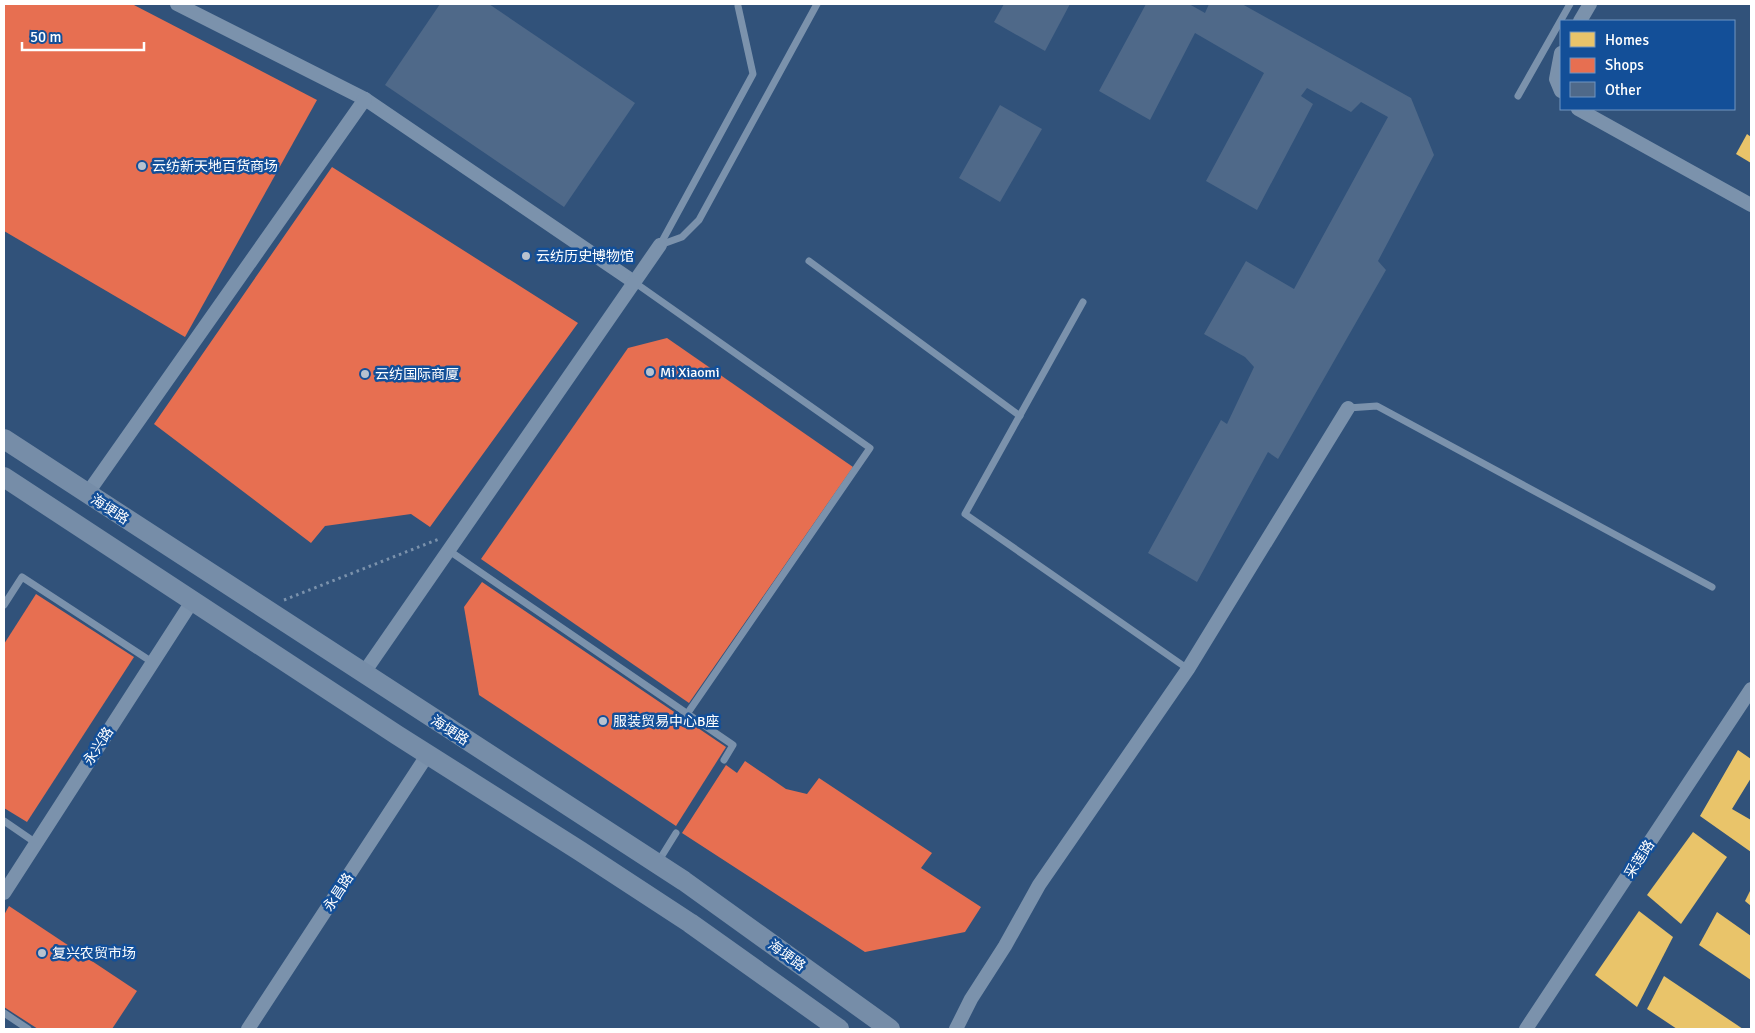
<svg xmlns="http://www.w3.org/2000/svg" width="1755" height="1033" font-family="Signika,'Noto Sans SC',sans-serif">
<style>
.homes{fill:#e9c46a}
.shops{fill:#e76f51}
.building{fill:#4f6989}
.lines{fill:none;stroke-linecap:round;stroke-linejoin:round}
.path{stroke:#7b92ac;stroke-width:3;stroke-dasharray:2.5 4;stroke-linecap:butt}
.lane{stroke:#7b92ac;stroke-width:7}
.street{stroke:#7b92ac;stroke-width:14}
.secondary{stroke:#768da8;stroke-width:20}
.poi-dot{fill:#b7c2d0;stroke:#134f98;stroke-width:2}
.labels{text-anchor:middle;stroke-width:5;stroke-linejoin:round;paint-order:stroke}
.poi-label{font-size:14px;fill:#fff;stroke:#134f98;text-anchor:start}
.street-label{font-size:14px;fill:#fff;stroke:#134f98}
</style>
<rect width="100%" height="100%" fill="#31527a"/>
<!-- homes -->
<g class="homes">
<path d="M 1747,134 L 1751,137 L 1751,163 L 1736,154 Z"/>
<path d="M 1738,750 L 1751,759 L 1751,778 L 1732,809 L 1751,820 L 1751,852 L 1700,816 Z"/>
<path d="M 1693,832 L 1727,857 L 1681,924 L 1647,895 Z"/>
<path d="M 1751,889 L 1751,906 L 1745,901 Z"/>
<path d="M 1639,911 L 1673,937 L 1637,1007 L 1595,975 Z"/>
<path d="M 1717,912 L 1751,936 L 1751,980 L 1699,945 Z"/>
<path d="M 1664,976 L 1743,1029 L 1677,1029 L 1647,1009 Z"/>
</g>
<!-- shops -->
<g class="shops">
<path d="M 4,4 L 132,4 L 317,100 L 185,337 L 4,231 Z"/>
<path d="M 332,167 L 578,323 L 430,527 L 411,514 L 325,526 L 311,543 L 154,424 Z"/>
<path d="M 667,338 L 853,467 L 689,703 L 481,559 L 628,348 Z"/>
<path d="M 482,582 L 726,747 L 676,826 L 479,695 L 464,607 Z"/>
<path d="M 36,594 L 134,657 L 27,822 L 4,808 L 4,644 Z"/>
<path d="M 745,761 L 786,789 L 807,794 L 819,778 L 932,853 L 921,868 L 981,907 L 965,932 L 865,952 L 682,833 L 726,765 L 737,773 Z"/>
<path d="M 9,906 L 137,991 L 112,1029 L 38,1029 L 4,1007 L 4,915 Z"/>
</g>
<!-- building -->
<g class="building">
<path d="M 440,4 L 489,4 L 635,103 L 564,207 L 385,85 Z"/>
<path d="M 1004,4 L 1070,4 L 1045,51 L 994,22 Z"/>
<path d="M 1146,4 L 1189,4 L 1205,13 L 1209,4 L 1242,4 L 1411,98 L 1434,155 L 1378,261 L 1386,270 L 1278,459 L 1268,452 L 1197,582 L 1148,553 L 1221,420 L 1227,424 L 1254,367 L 1245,357 L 1204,334 L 1246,261 L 1294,289 L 1388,117 L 1361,102 L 1351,112 L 1307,88 L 1301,96 L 1313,104 L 1257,210 L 1206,181 L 1264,73 L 1195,33 L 1150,120 L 1099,91 Z"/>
<path d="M 1000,105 L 1042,129 L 1000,202 L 959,178 Z"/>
</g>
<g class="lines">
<!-- path -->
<path class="path" d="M 284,600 L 439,539"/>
<!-- lane -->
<g class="lane">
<path d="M 1518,96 L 1570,4"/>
<path d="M 660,245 L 682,237 L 699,220 L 817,4"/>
<path d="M 660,245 L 753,74 L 738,6"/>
<path d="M 809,261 L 1020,416"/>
<path d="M 634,282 L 870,448 L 687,714"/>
<path d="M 1083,302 L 965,514 L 1188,669"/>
<path d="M 1348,408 L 1377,406 L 1712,587"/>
<path d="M 448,550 L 733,745 L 724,760"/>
<path d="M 4,605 L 22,577 L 152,662"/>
<path d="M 4,821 L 36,843"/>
<path d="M 658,862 L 676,833"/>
<path d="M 4,1013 L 28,1029"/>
</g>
<!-- street -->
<g class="street">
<path d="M 177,4 L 365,99 L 634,282"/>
<path d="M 1580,21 L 1590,4"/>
<path d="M 1561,53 L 1556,79 L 1561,91"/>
<path d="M 1578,109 L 1751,205"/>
<path d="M 87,494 L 365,99"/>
<path d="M 363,674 L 660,245"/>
<path d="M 4,893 L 193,600"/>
<path d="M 248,1029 L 428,754"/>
<path d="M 956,1029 L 971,999 L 1005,946 L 1039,885 L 1188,669 L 1348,408"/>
<path d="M 1526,1029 L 1751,689"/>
</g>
<!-- secondary -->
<g class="secondary">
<path d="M 4,439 L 684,881 L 890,1029"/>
<path d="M 4,477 L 397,735 L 580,851 L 690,923 L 839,1029"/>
</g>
</g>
<!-- markers -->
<g class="poi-dot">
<circle cx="142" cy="166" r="5"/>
<circle cx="526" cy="256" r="5"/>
<circle cx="650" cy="372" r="5"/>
<circle cx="365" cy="374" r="5"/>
<circle cx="603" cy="721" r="5"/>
<circle cx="42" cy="953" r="5"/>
</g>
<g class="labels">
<!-- poi labels -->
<g class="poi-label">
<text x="152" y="171">云纺新天地百货商场</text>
<text x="536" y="261">云纺历史博物馆</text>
<text x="660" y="377">Mi Xiaomi</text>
<text x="375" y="379">云纺国际商厦</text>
<text x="613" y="726">服装贸易中心B座</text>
<text x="52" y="958">复兴农贸市场</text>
</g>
<!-- street labels -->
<g class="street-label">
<text transform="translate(110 509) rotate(33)" y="5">海埂路</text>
<text transform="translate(450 730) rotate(33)" y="5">海埂路</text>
<text transform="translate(98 746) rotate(-57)" y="5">永兴路</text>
<text transform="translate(1639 859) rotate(-57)" y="5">采莲路</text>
<text transform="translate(338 892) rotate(-57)" y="5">永昌路</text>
<text transform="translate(787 955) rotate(36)" y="5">海埂路</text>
</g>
</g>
<!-- border -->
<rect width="1755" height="1033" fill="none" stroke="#ffffff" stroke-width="10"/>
<!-- legend -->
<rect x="1560" y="20" width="175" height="90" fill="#134f98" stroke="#7195c1"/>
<rect x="1570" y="32" width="25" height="15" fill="#e9c46a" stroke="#7195c1"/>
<text x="1605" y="45" font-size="15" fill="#ffffff">Homes</text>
<rect x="1570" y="58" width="25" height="15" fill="#e76f51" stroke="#7195c1"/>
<text x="1605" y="70" font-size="15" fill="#ffffff">Shops</text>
<rect x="1570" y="82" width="25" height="15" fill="#4f6989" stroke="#7195c1"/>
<text x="1605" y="95" font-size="15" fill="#ffffff">Other</text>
<!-- scale -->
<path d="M22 42v8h122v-8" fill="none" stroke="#ffffff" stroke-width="2.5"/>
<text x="30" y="42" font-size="15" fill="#ffffff" stroke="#134f98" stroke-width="4" paint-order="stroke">50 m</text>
</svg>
